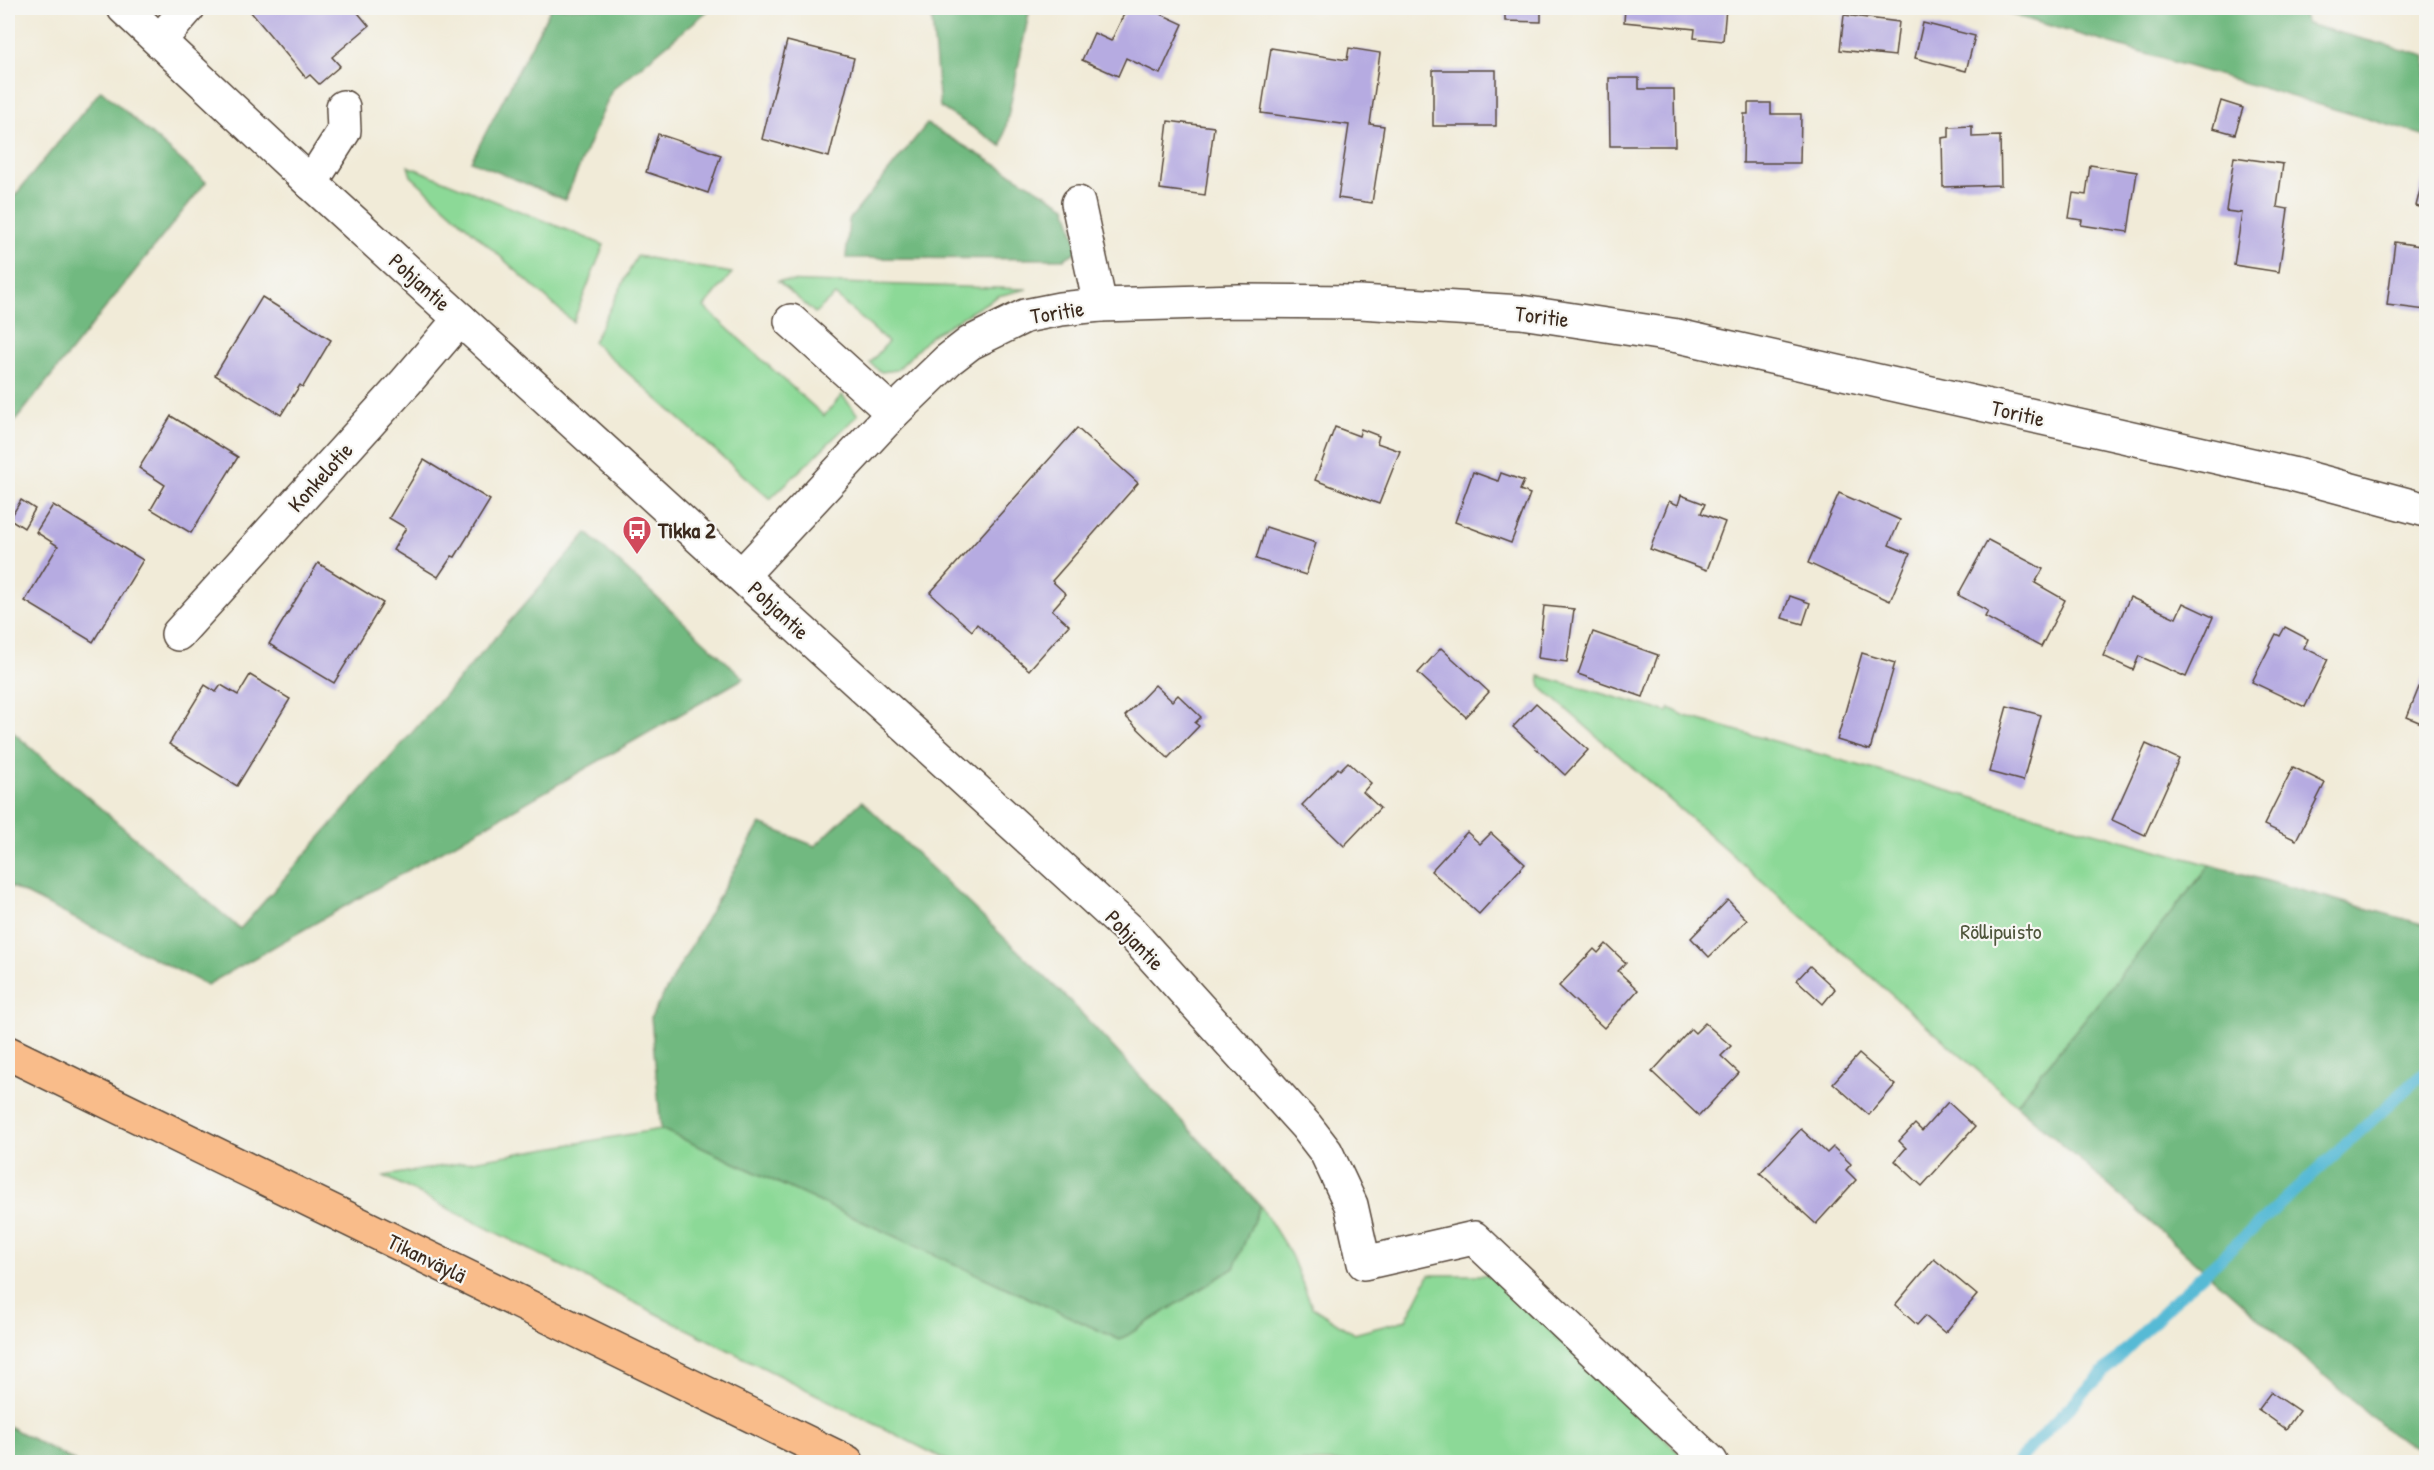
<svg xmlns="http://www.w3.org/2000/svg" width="2434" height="1470" font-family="'Patrick Hand',sans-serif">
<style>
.green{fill:#8cd997;stroke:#64825a;stroke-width:1.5}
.forest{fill:#71b980;stroke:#56724f;stroke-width:1.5}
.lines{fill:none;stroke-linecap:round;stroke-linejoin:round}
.stream{stroke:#57bad5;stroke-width:12}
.building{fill:#b6abe1}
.minor-casing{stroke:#56473a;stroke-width:36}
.major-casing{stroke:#56473a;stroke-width:36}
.minor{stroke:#fff;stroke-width:33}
.major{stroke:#f9bc8a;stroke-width:33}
.labels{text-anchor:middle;stroke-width:4.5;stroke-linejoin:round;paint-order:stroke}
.street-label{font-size:22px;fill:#3b2a1e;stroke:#f6f6f2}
.poi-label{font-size:22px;font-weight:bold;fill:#3b2a1e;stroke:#f6f6f2;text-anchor:start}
.park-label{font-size:22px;fill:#4f563c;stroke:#f6f6f2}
</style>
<rect width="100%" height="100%" fill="#f6f6f2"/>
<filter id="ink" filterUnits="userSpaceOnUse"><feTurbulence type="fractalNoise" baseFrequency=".0167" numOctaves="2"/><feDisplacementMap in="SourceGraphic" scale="12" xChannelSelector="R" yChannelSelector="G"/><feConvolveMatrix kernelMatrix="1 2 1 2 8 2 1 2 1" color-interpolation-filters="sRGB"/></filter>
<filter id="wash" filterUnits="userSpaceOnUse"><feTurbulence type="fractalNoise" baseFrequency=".008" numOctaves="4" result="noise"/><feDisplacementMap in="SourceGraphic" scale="24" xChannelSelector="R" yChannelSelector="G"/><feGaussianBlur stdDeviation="1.35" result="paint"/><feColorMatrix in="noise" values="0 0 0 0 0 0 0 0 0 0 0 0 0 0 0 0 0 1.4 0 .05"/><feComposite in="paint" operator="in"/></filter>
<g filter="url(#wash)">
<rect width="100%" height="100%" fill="#f1ebd8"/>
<!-- green -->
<g class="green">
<path d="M 408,166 L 604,245 L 573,322 L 411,176 Z"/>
<path d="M 637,256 L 732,273 L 704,307 L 824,416 L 842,395 L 858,415 L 770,499 L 593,342 Z"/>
<path d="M 778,281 L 1027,289 L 998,296 L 932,335 L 897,370 L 881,372 L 870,363 L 888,342 L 835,295 L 815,313 Z"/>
<path d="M 1539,676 L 1668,712 L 1670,708 L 1685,716 L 2210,865 L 2016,1104 L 1541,687 Z"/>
<path d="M 661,1129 L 1120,1340 L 1234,1268 L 1260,1205 L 1291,1255 L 1312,1307 L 1354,1334 L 1406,1320 L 1429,1275 L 1499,1275 L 1688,1462 L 950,1462 L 384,1176 Z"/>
</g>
<!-- forest -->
<g class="forest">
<path d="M 551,8 L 711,8 L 612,90 L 565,200 L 471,161 Z"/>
<path d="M 931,8 L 1030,8 L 1002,146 L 940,107 Z"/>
<path d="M 1989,8 L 2299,8 L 2307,24 L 2426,56 L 2426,136 Z"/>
<path d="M 101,90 L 206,182 L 8,430 L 8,204 Z"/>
<path d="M 927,124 L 1066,206 L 1079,250 L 1064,259 L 846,258 L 849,220 Z"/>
<path d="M 587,533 L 744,678 L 207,985 L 8,885 L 8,728 L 240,929 Z"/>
<path d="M 862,801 L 1069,1000 L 1260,1205 L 1234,1268 L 1120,1340 L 661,1129 L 651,1017 L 760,824 L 815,846 Z"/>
<path d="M 2210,865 L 2426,925 L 2426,1462 L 2421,1462 L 2425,1454 L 2391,1434 L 2016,1104 Z"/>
<path d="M 8,1426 L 76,1462 L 8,1462 Z"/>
</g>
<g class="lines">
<!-- stream -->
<path class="stream" d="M 2018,1462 L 2043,1434 L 2176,1299 L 2426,1071"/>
</g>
<g id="blocks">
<!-- building -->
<g class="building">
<path d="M 255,8 L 354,8 L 369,26 L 332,57 L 340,66 L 319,84 L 310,75 L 306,78 L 250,11 Z"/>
<path d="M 1127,8 L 1148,8 L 1183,24 L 1160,74 L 1126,58 L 1118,76 L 1082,60 L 1094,33 L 1111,41 Z"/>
<path d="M 1505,8 L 1541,8 L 1541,22 L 1505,21 Z"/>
<path d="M 1625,8 L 1726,8 L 1723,41 L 1694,38 L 1695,29 L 1624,22 Z"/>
<path d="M 1844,15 L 1899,22 L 1895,56 L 1840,50 Z"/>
<path d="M 1923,23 L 1975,36 L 1966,71 L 1915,58 Z"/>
<path d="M 787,41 L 854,58 L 829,157 L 762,139 Z"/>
<path d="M 1271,48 L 1347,60 L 1349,48 L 1380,53 L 1370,124 L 1384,126 L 1372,203 L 1338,198 L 1349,125 L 1261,113 Z"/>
<rect x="1433" y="70" width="63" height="56"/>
<path d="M 1609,78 L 1639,78 L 1639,89 L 1674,89 L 1675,146 L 1610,146 Z"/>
<path d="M 2221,101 L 2243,108 L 2235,134 L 2213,128 Z"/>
<path d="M 1748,103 L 1771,103 L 1771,114 L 1801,114 L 1800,163 L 1743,163 L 1744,114 L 1748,114 Z"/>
<path d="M 1168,121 L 1214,127 L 1205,195 L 1160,189 Z"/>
<path d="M 1972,126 L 1972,137 L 2000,136 L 2001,185 L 1943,187 L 1942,138 L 1949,137 L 1949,127 Z"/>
<path d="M 658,134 L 721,155 L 708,193 L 646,172 Z"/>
<path d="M 2234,157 L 2283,164 L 2277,207 L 2288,209 L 2279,272 L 2234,265 L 2242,213 L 2226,211 Z"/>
<path d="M 2090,165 L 2137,172 L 2128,232 L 2081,225 L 2082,220 L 2069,218 L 2073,193 L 2086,195 Z"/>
<path d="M 2426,167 L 2426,209 L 2416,206 Z"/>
<path d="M 2395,242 L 2426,247 L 2426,310 L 2387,305 Z"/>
<path d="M 262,297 L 331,340 L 303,387 L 300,385 L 281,415 L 215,375 Z"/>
<path d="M 171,416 L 238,457 L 191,533 L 151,509 L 165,485 L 139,468 Z"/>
<path d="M 1335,427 L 1359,436 L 1361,429 L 1379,436 L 1377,443 L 1400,451 L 1379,504 L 1315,480 Z"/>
<path d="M 1077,428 L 1138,483 L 1052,581 L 1066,594 L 1052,610 L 1069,625 L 1029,670 L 977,624 L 972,631 L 930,593 Z"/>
<path d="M 424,460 L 490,500 L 455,557 L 452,556 L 438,577 L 393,550 L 406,528 L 389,518 Z"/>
<path d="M 1473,472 L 1498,481 L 1501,473 L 1524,481 L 1520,490 L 1530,494 L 1511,543 L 1455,522 Z"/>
<path d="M 1839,493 L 1900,520 L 1889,545 L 1910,554 L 1890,601 L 1808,563 Z"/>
<path d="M 1681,495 L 1705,504 L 1701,513 L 1725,522 L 1707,570 L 1650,549 L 1669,501 L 1678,505 Z"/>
<path d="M 21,500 L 35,509 L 24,528 L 10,519 Z"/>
<path d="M 53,505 L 143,560 L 93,642 L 25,601 L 58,546 L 36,532 Z"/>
<path d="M 1266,527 L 1316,543 L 1306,575 L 1256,559 Z"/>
<path d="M 1988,540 L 2043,569 L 2035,583 L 2065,600 L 2041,647 L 1985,617 L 1988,611 L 1958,595 Z"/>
<path d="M 318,563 L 383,603 L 334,683 L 269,644 Z"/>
<path d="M 1790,596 L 1810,603 L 1803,624 L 1782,618 Z"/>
<path d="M 2130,597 L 2176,618 L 2183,603 L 2213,617 L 2186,677 L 2139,656 L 2133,670 L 2103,656 Z"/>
<path d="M 1544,606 L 1574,609 L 1567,662 L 1538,658 Z"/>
<path d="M 2285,627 L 2308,639 L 2304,648 L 2328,659 L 2305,707 L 2252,682 L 2276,634 L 2280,636 Z"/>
<path d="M 1593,632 L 1658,655 L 1643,697 L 1578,674 Z"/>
<path d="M 1441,648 L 1489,692 L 1466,717 L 1418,673 Z"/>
<path d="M 1862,653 L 1895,663 L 1870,750 L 1837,740 Z"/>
<path d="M 2426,670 L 2426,725 L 2407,717 Z"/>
<path d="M 250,675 L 290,699 L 237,786 L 169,744 L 205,685 L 216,692 L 221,685 L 238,695 Z"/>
<path d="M 1155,685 L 1172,701 L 1178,695 L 1201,717 L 1195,723 L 1199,726 L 1168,758 L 1125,716 Z"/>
<path d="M 1536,703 L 1588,750 L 1565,775 L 1513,727 Z"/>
<path d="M 2007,706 L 2041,715 L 2023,781 L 1989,772 Z"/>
<path d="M 2146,744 L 2179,759 L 2145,835 L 2112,820 Z"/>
<path d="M 1348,762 L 1371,783 L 1363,792 L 1380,808 L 1344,846 L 1302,805 L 1338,768 L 1340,770 Z"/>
<path d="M 2293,767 L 2325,783 L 2296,840 L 2264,825 Z"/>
<path d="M 1467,832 L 1480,844 L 1491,833 L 1525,864 L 1479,914 L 1431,871 Z"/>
<path d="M 1728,900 L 1747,920 L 1709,957 L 1691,938 Z"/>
<path d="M 1606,944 L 1626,963 L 1618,971 L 1638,990 L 1604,1028 L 1559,986 L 1594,949 L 1598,953 Z"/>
<path d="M 1810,966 L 1835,989 L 1823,1004 L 1797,980 Z"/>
<path d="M 1705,1023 L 1731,1046 L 1721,1056 L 1739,1073 L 1699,1116 L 1652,1072 L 1691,1029 L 1695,1033 Z"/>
<path d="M 1859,1054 L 1895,1085 L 1869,1115 L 1833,1083 Z"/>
<path d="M 1948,1102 L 1975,1127 L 1922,1186 L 1895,1161 L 1906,1148 L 1899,1141 L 1915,1124 L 1922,1131 Z"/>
<path d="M 1801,1129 L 1827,1153 L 1833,1147 L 1851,1164 L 1846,1170 L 1856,1180 L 1816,1224 L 1760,1173 Z"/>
<path d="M 1934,1259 L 1977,1295 L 1945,1333 L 1925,1316 L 1917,1325 L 1895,1305 Z"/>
<path d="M 2271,1392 L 2299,1411 L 2286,1429 L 2258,1409 Z"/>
</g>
</g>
</g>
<g filter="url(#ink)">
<use href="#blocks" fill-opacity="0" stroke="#56473a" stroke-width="1.5"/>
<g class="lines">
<!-- minor casing -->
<g class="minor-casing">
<g id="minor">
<path d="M 124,8 L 311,183 L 1128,929 L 1306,1126 L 1326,1152 L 1351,1205 L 1364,1263 L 1474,1238 L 1711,1462"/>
<path d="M 160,40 L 188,8"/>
<path d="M 311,183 L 344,131 L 343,107"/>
<path d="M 1078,203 L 1100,305"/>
<path d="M 791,321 L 893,413"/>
<path d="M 742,575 L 893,413 L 948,360 L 970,343 L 1025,316 L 1060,309 L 1100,305 L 1238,301 L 1360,302 L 1521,312 L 1678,336 L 2292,474 L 2426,510"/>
<path d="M 178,634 L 406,382 L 460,319"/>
</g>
</g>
<!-- major casing -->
<g class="major-casing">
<path id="major" d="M 8,1053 L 847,1462"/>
</g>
<!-- minor -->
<use href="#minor" class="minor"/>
<!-- major -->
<use href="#major" class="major"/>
</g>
</g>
<!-- icons -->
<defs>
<g id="bus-pin" transform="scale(1.5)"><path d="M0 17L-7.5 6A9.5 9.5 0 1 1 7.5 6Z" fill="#d1495b" stroke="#f6f6f2"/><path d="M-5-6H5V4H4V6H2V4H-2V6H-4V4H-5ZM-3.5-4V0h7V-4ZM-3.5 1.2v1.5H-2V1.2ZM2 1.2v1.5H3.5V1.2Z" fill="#fff"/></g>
</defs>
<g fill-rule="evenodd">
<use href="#bus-pin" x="637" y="530"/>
</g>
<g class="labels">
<!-- street labels -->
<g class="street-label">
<text transform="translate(420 282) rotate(42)" y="8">Pohjantie</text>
<text transform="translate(1057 312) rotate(-9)" y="8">Toritie</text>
<text transform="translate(1542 316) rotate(7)" y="8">Toritie</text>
<text transform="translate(2018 413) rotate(13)" y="8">Toritie</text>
<text transform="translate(320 477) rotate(-48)" y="8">Konkelotie</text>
<text transform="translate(779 610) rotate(43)" y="8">Pohjantie</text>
<text transform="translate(1135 940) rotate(46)" y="8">Pohjantie</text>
<text transform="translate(427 1258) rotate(26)" y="8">Tikanväylä</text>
</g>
<!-- poi labels -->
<g class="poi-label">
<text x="658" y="538">Tikka 2</text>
</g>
<!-- park labels -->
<g class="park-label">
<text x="2001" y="939">Röllipuisto</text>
</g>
</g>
<!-- margin -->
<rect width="2434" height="1470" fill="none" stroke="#f6f6f2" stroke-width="30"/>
</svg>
